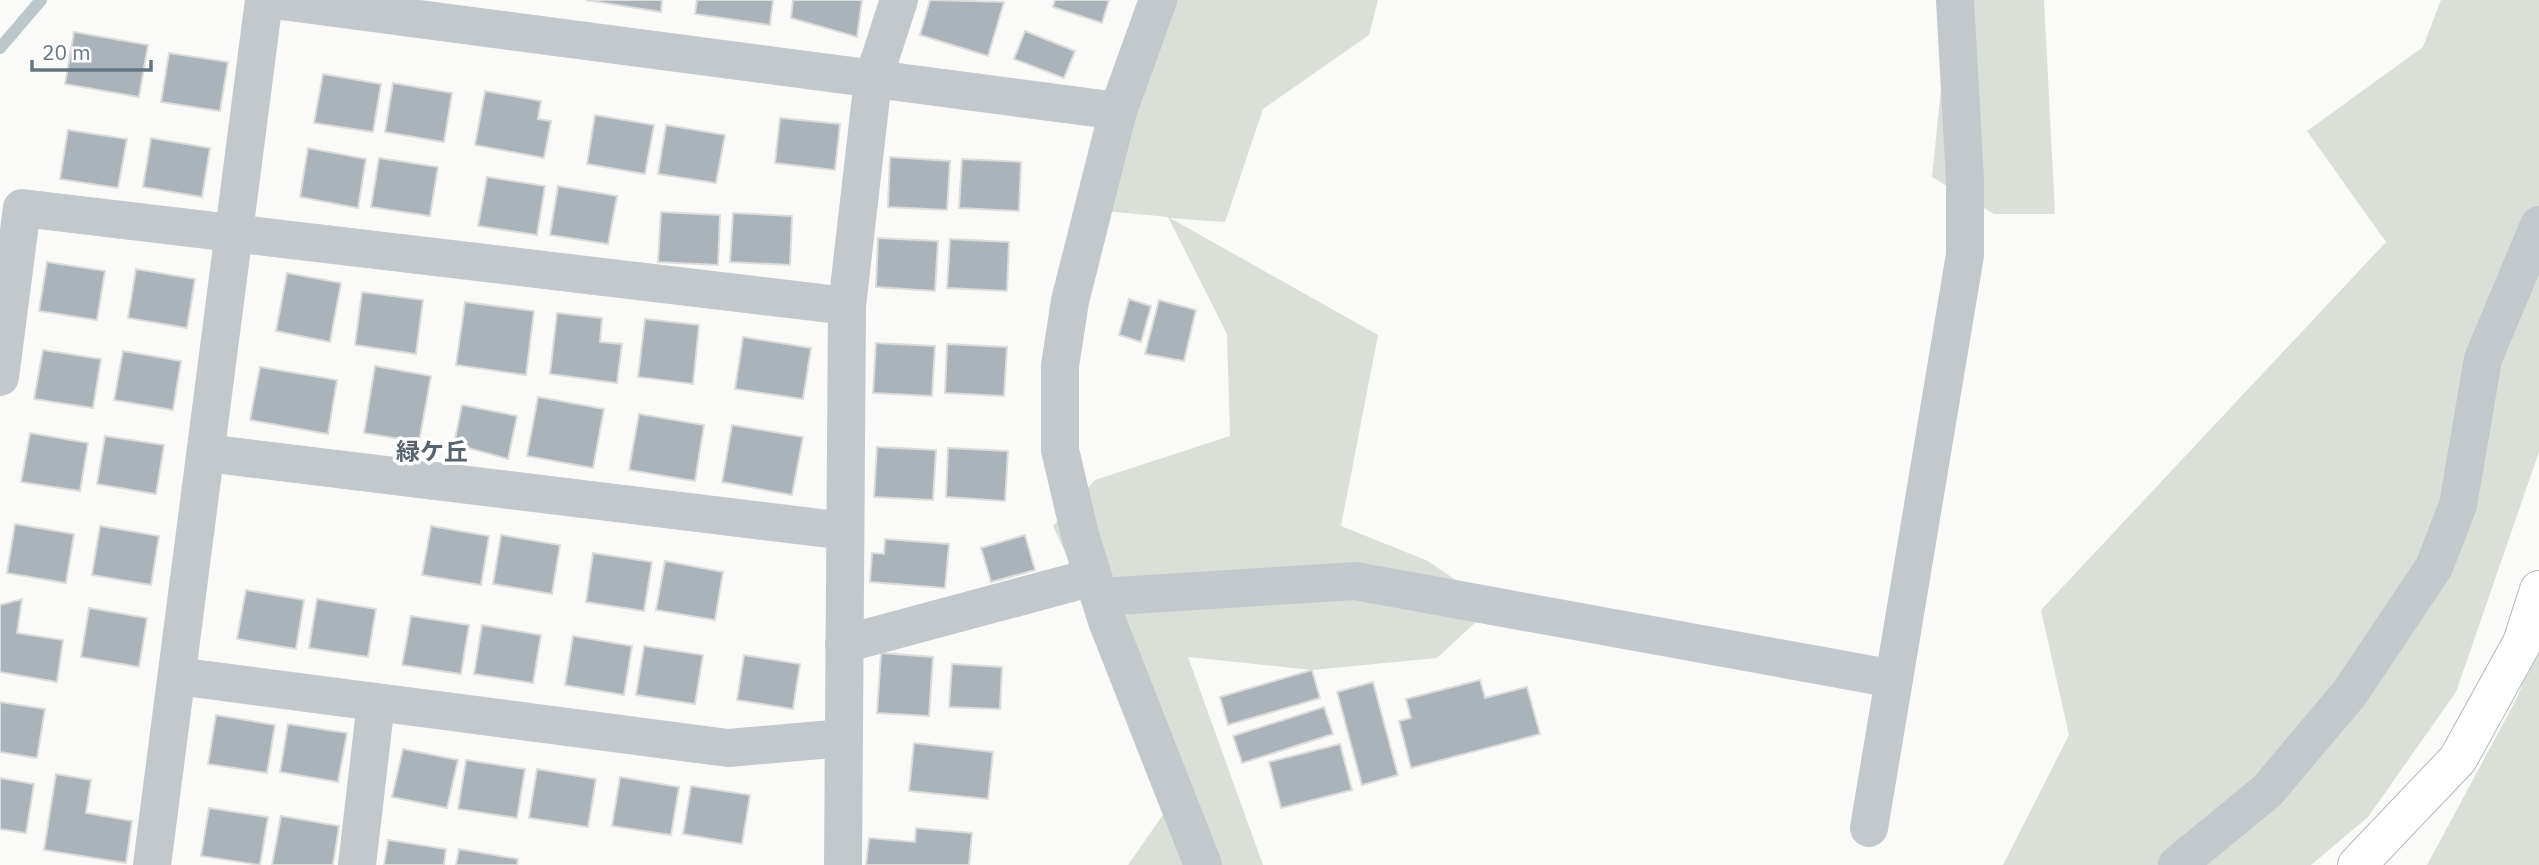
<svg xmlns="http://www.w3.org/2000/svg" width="2539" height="865" font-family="'IBM Plex Sans','Noto Sans JP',sans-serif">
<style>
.green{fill:#dadfd7}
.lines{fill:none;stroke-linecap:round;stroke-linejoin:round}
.stream{stroke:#bbc7cb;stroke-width:12}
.building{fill:#aab3b9;stroke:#dcdcda;stroke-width:2}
.highway-casing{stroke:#b4b9bd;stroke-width:40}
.minor{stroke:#c3c8cc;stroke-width:38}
.highway{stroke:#fff;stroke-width:38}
.labels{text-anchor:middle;stroke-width:7;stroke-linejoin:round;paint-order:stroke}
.quarter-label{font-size:24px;font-weight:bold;fill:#57646e;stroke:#fff}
</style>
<rect width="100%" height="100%" fill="#fafaf8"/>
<!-- green -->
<g class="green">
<path d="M 1159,0 L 1378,0 L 1369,35 L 1263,109 L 1225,222 L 1170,218 L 1378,335 L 1341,526 L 1428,561 L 1493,606 L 1437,658 L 1312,670 L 1188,657 L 1263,865 L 1128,865 L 1176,796 L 1053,526 L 1095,480 L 1230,436 L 1227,334 L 1168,217 L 1094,210 Z"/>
<path d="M 1950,0 L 2044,0 L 2055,214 L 1994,214 L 1932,177 Z"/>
<path d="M 2441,0 L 2539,0 L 2539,452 L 2456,692 L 2368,817 L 2311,865 L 2003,865 L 2069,735 L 2041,610 L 2386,242 L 2307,131 L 2423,47 Z"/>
<path d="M 2539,642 L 2539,865 L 2427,865 L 2517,698 Z"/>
</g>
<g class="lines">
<!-- stream -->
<path class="stream" d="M 0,48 L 41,0"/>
</g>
<!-- building -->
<g class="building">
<path d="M 586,0 L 662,0 L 661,12 Z"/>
<path d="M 697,0 L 773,0 L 770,25 L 695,14 Z"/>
<path d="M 793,0 L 862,0 L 857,37 L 791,18 Z"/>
<path d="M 930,0 L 1004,2 L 988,56 L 920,35 Z"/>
<path d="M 1055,0 L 1109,0 L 1102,23 L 1053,7 Z"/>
<path d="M 1025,31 L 1075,51 L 1064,78 L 1014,59 Z"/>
<path d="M 74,32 L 148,45 L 139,97 L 65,84 Z"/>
<path d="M 169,53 L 228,62 L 220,111 L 161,102 Z"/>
<path d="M 323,74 L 381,84 L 373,132 L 314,123 Z"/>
<path d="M 393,83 L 452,93 L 444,142 L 385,132 Z"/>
<path d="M 485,91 L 541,101 L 538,119 L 551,121 L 544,158 L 475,145 Z"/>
<path d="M 595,115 L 654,125 L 645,174 L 587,164 Z"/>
<path d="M 780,118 L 840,124 L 835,170 L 775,163 Z"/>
<path d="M 666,125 L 725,135 L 716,183 L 658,174 Z"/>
<path d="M 68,130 L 127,139 L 118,188 L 60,179 Z"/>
<path d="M 151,138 L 210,148 L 202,197 L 143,187 Z"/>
<path d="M 308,148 L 366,159 L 358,208 L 300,197 Z"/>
<path d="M 890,157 L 950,161 L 947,210 L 888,207 Z"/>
<path d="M 379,158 L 438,167 L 430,216 L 371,207 Z"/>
<path d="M 962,159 L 1021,162 L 1019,211 L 959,208 Z"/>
<path d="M 487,177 L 545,186 L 537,235 L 478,226 Z"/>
<path d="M 558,186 L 617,196 L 608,244 L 550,235 Z"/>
<path d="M 661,212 L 720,215 L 718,265 L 658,262 Z"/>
<path d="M 733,213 L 792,216 L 790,265 L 730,262 Z"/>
<path d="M 878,238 L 938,241 L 935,291 L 876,287 Z"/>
<path d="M 950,239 L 1009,242 L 1007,291 L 947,288 Z"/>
<path d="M 47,262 L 105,271 L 97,320 L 39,311 Z"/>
<path d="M 136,269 L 195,279 L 187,328 L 128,318 Z"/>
<path d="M 287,273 L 341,283 L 330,342 L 276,331 Z"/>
<path d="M 362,292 L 423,300 L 416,354 L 355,345 Z"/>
<path d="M 1129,299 L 1151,306 L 1141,342 L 1119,335 Z"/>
<path d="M 1159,300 L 1196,310 L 1184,361 L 1145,354 Z"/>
<path d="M 465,302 L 534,311 L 526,375 L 456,365 Z"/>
<path d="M 557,313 L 602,318 L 600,342 L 622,344 L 617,383 L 550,374 Z"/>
<path d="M 645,319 L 699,325 L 693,384 L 638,377 Z"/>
<path d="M 743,337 L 811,348 L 803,399 L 735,389 Z"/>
<path d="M 876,343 L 935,346 L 932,396 L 873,393 Z"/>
<path d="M 947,344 L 1007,347 L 1004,396 L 945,393 Z"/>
<path d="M 43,350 L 101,359 L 93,408 L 34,399 Z"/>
<path d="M 123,351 L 181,361 L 173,410 L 114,400 Z"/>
<path d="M 375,366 L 431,376 L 419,442 L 364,433 Z"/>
<path d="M 260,367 L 337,380 L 328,434 L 250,420 Z"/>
<path d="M 538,397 L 604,409 L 593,468 L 527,456 Z"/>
<path d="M 462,405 L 517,416 L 508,459 L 454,444 Z"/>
<path d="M 639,414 L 704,425 L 695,481 L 629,470 Z"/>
<path d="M 732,425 L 803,437 L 792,495 L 722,482 Z"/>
<path d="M 30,433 L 88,443 L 80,491 L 21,482 Z"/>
<path d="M 105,436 L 164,445 L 156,494 L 97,484 Z"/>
<path d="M 877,447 L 936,450 L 933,500 L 874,497 Z"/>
<path d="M 948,448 L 1008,451 L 1005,501 L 946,497 Z"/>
<path d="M 15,524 L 74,534 L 66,583 L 7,573 Z"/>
<path d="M 100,526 L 159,536 L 151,585 L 92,575 Z"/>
<path d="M 431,526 L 489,536 L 481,585 L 422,575 Z"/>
<path d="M 501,535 L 560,545 L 552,594 L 493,584 Z"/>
<path d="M 1025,535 L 1035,570 L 991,582 L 981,548 Z"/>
<path d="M 885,539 L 949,544 L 945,588 L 870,582 L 872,553 L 884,554 Z"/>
<path d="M 593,553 L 652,562 L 644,611 L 586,602 Z"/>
<path d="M 665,561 L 723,572 L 715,620 L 656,610 Z"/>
<path d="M 246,590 L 304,600 L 296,649 L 237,639 Z"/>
<path d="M 22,599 L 17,633 L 63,640 L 57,682 L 0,672 L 0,605 Z"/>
<path d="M 317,599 L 376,609 L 368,657 L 309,648 Z"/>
<path d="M 89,608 L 147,618 L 139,667 L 81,657 Z"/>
<path d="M 411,616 L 469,625 L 461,674 L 402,665 Z"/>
<path d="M 482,625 L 541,635 L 533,683 L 474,674 Z"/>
<path d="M 573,636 L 632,646 L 624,695 L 565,685 Z"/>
<path d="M 644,646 L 703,655 L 695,704 L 636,695 Z"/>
<path d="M 881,653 L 933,657 L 929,716 L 877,713 Z"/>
<path d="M 744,655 L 800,664 L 793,709 L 737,700 Z"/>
<path d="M 952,664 L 1002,667 L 1000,709 L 949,707 Z"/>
<path d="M 1312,670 L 1320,698 L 1228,725 L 1220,697 Z"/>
<path d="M 1480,680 L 1485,698 L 1527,687 L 1540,734 L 1411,768 L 1399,721 L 1411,718 L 1406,699 Z"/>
<path d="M 1373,682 L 1398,775 L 1362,785 L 1337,692 Z"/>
<path d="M 0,702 L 45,709 L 37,758 L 0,752 Z"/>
<path d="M 1324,707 L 1333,734 L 1242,763 L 1233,736 Z"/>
<path d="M 216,715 L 275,725 L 267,773 L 208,764 Z"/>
<path d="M 288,724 L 347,733 L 338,782 L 280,772 Z"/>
<path d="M 914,743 L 993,752 L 988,799 L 909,791 Z"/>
<path d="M 1340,744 L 1352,790 L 1281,808 L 1269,762 Z"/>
<path d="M 403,749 L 458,760 L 447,808 L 392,797 Z"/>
<path d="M 466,760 L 525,769 L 517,818 L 458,809 Z"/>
<path d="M 537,769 L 596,779 L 588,827 L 529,818 Z"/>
<path d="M 56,774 L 91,780 L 86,813 L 132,821 L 126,863 L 44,850 Z"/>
<path d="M 620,777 L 679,787 L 671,835 L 612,826 Z"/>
<path d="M 0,778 L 34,784 L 26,833 L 0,829 Z"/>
<path d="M 691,786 L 750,795 L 742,844 L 683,834 Z"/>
<path d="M 209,808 L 268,817 L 260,865 L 201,856 Z"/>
<path d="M 281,816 L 339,826 L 333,865 L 272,865 Z"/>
<path d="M 916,828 L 972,833 L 969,865 L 866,865 L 869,838 L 915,842 Z"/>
<path d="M 388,840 L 446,849 L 444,865 L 384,865 Z"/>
<path d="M 459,849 L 518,859 L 517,865 L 456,865 Z"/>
</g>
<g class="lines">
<!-- highway casing -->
<g class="highway-casing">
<path id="highway" d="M 2357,865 L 2458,759 L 2522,643 L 2539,590"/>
</g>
<!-- minor -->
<g class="minor">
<path d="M 274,0 L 1118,111"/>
<path d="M 1158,0 L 1118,111 L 1070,301 L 1060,366 L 1060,450 L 1080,535 L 1107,621 L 1203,865"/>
<path d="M 0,377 L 22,208 L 847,306"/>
<path d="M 206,453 L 845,531"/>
<path d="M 1100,597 L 1355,581 L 1894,679"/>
<path d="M 844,644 L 1093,577"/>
<path d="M 177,676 L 728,748 L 844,738"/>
<path d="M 1869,828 L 1965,255 L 1965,180 L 1955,0"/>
<path d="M 152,865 L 264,0"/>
<path d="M 357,865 L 376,702"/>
<path d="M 843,865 L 847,306 L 873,80 L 899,0"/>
<path d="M 2177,865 L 2267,791 L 2349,694 L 2434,567 L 2458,505 L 2483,359 L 2539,225"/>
</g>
<!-- highway -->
<use href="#highway" class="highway"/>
</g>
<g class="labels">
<!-- quarter labels -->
<g class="quarter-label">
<text x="432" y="460">緑ケ丘</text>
</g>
</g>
<!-- scale -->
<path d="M32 60v10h119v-10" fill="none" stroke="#657683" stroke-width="3.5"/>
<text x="42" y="60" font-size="21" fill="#657683" stroke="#ffffff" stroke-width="5" paint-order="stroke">20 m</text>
</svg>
